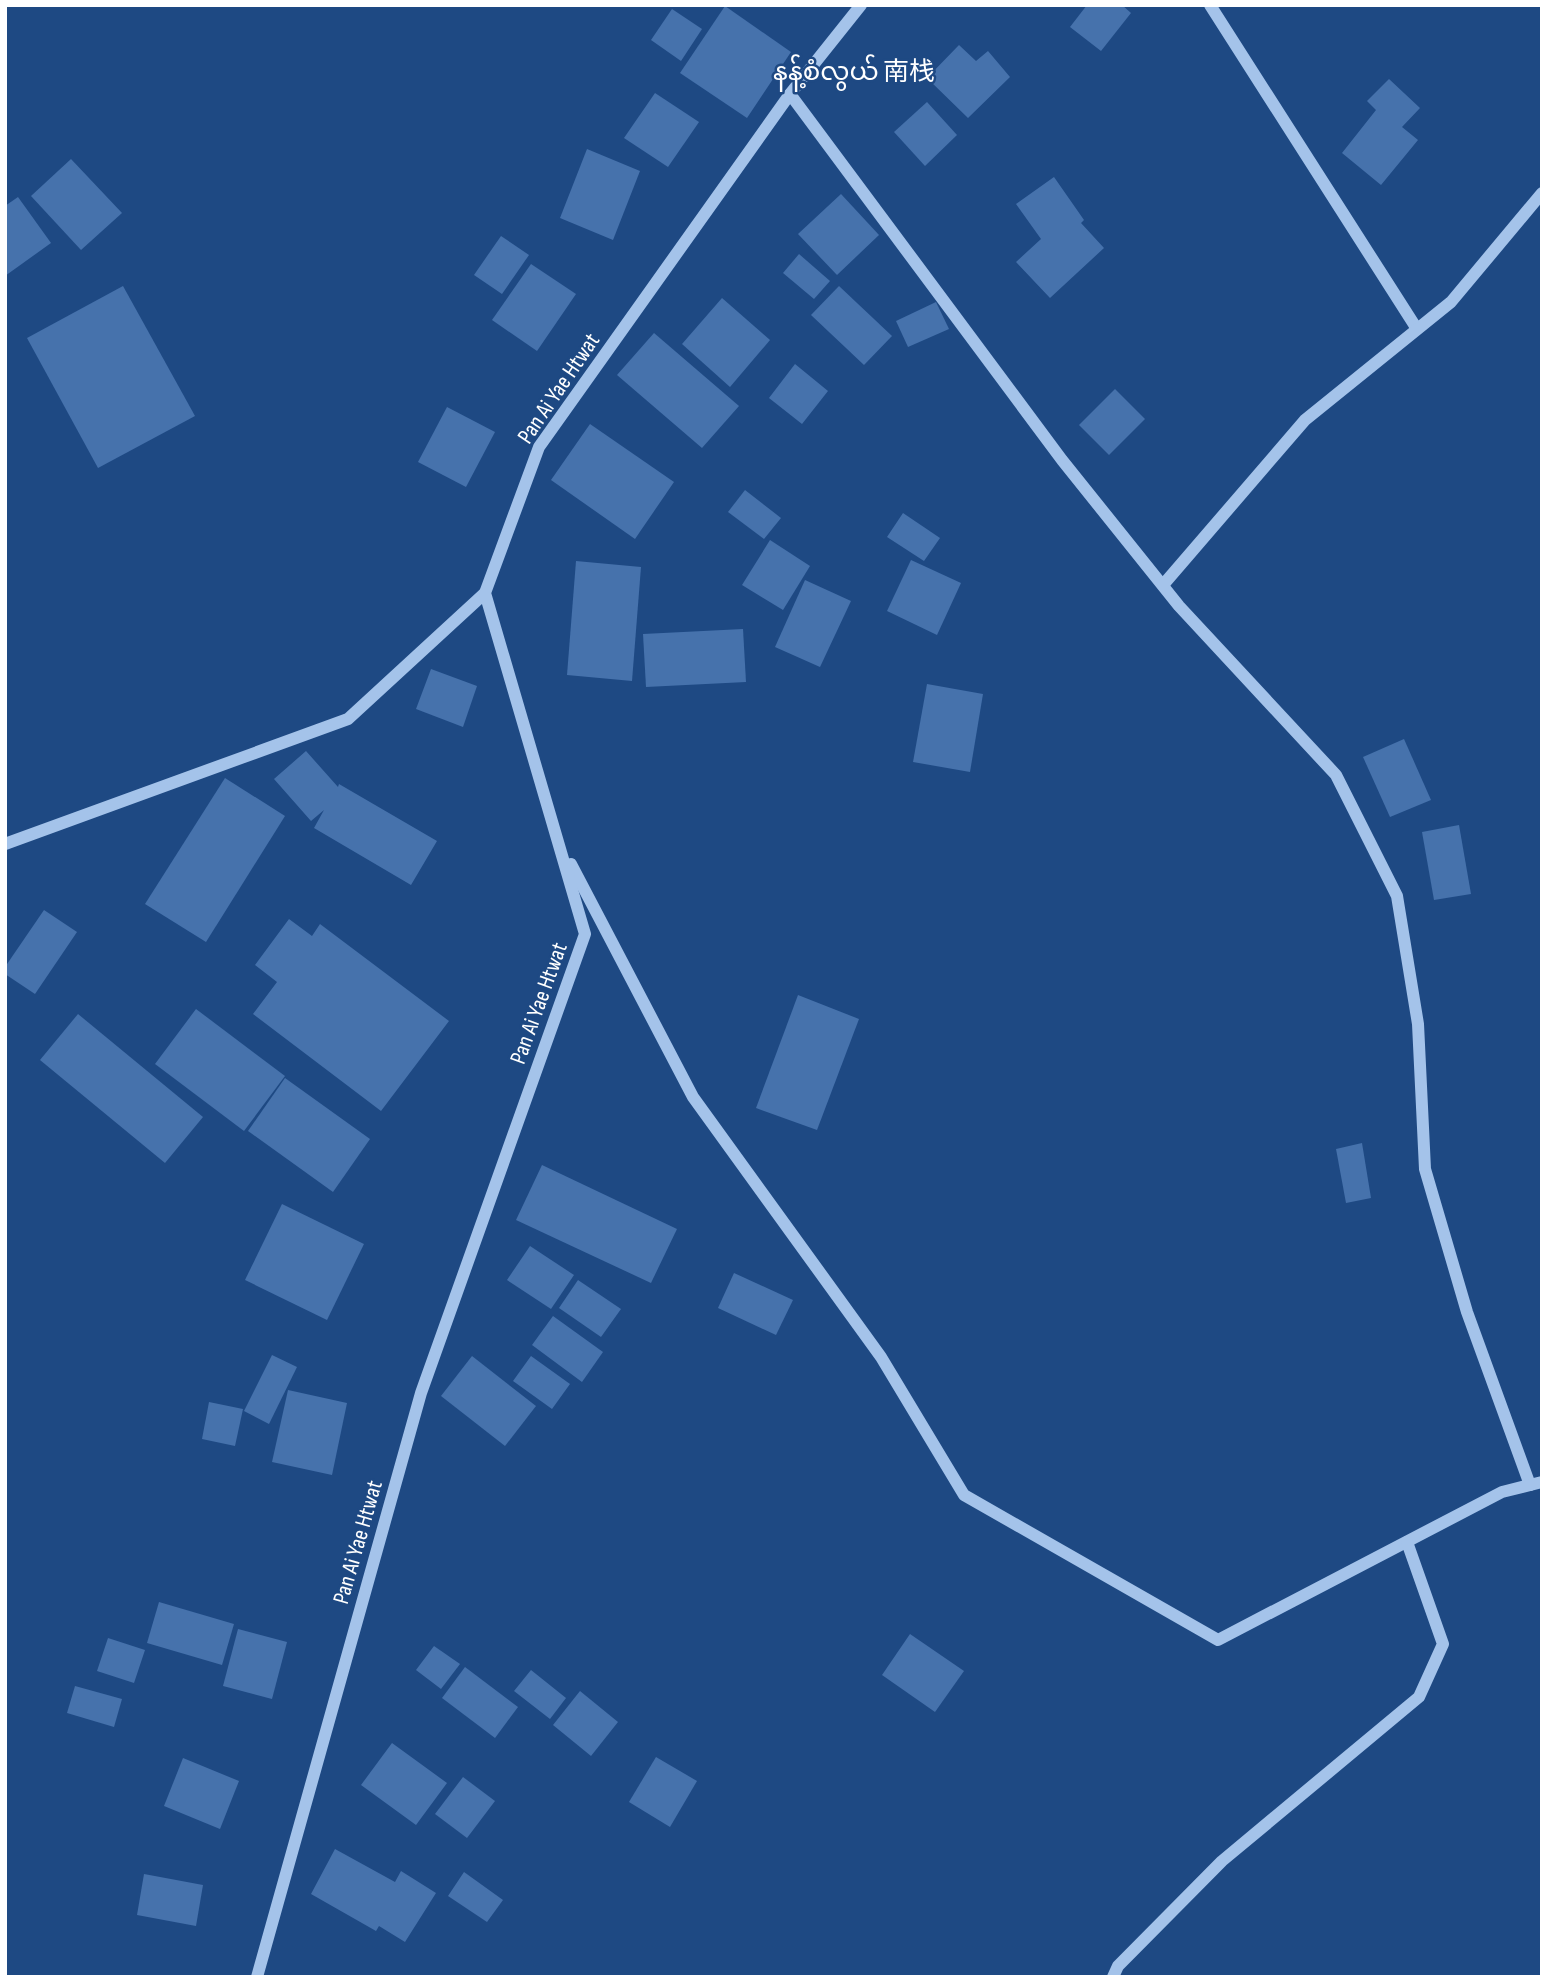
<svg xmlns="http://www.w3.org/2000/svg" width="1547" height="1982" font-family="'Sofia Sans Condensed','Noto Sans SC','Noto Sans Myanmar',sans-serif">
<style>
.building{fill:#4672ac}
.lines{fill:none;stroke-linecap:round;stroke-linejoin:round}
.minor{stroke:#a4c3ea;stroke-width:12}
.labels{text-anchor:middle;stroke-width:5;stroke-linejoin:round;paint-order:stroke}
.street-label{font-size:23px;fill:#fff;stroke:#1e4983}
.quarter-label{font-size:26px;fill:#fff;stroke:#1e4983}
</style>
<rect width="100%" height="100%" fill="#1e4983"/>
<!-- building -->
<g class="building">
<path d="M 1087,5 L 1122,5 L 1131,13 L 1101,51 L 1070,27 Z"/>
<path d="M 725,6 L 791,52 L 747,118 L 680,73 Z"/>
<path d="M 672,9 L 702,29 L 681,61 L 651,40 Z"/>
<path d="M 959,45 L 976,61 L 988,51 L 1010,77 L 968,118 L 927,78 Z"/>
<path d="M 1389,79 L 1420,108 L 1402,127 L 1418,140 L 1381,185 L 1342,153 L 1376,110 L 1367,101 Z"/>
<path d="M 655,93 L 699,122 L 668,167 L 624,138 Z"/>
<path d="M 927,102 L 957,135 L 925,166 L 894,132 Z"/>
<path d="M 587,149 L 640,171 L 613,240 L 560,218 Z"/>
<path d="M 71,159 L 122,213 L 81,250 L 31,196 Z"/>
<path d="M 1054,177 L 1084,220 L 1081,223 L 1104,248 L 1050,298 L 1016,262 L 1041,239 L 1016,204 Z"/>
<path d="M 841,194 L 879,235 L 837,275 L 798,234 Z"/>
<path d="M 18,197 L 51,243 L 5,276 L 5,206 Z"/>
<path d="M 501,236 L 529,255 L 502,294 L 474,275 Z"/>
<path d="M 799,254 L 830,281 L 814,299 L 783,273 Z"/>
<path d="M 531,264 L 576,294 L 537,351 L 492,320 Z"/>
<path d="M 123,286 L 195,416 L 98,468 L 27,338 Z"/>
<path d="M 839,286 L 892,336 L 864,365 L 811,315 Z"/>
<path d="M 722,298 L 770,340 L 730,387 L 682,344 Z"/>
<path d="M 936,302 L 949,329 L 908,347 L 896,321 Z"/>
<path d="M 654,333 L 739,406 L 702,448 L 617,375 Z"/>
<path d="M 795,364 L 828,391 L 802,424 L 769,398 Z"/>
<path d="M 1115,389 L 1145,419 L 1109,455 L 1079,425 Z"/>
<path d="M 447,407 L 495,432 L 466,487 L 418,462 Z"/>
<path d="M 590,424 L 674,482 L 635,539 L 551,480 Z"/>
<path d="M 745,490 L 781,518 L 764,539 L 728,512 Z"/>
<path d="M 903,513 L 940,538 L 924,561 L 887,537 Z"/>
<path d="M 770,540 L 810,566 L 783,610 L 742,585 Z"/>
<path d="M 911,560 L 961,583 L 937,635 L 887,611 Z"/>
<path d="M 576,561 L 641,567 L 632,681 L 567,675 Z"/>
<path d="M 805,580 L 851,601 L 820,667 L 775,647 Z"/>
<path d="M 743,629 L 746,682 L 646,687 L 643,634 Z"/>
<path d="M 431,669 L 477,686 L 463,727 L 416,709 Z"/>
<path d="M 927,684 L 983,694 L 970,772 L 913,762 Z"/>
<path d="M 1404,739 L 1431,800 L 1390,817 L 1363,757 Z"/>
<path d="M 306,751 L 338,787 L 339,784 L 437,841 L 411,885 L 314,828 L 324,810 L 311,821 L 274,779 Z"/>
<path d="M 225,778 L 285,816 L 206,942 L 145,904 Z"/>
<path d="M 1459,825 L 1471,894 L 1434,900 L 1422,832 Z"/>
<path d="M 44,910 L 77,932 L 35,994 L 5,974 L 5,967 Z"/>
<path d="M 289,919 L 312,936 L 320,924 L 449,1021 L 381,1111 L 253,1014 L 277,982 L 255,965 Z"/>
<path d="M 798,995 L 859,1019 L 817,1130 L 756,1108 Z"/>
<path d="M 196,1009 L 285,1076 L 244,1131 L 155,1064 Z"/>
<path d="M 78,1014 L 203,1117 L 165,1163 L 40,1060 Z"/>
<path d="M 285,1078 L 370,1139 L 333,1192 L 248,1131 Z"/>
<path d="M 1362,1143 L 1371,1198 L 1346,1203 L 1336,1149 Z"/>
<path d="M 542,1165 L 677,1229 L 651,1283 L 516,1220 Z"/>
<path d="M 282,1204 L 364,1244 L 327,1320 L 245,1280 Z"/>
<path d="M 530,1246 L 574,1275 L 551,1309 L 507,1280 Z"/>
<path d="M 734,1273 L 793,1300 L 776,1335 L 718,1308 Z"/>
<path d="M 578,1280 L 621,1309 L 601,1337 L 559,1308 Z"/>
<path d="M 553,1316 L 603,1352 L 582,1382 L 532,1345 Z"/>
<path d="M 272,1355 L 297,1367 L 269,1424 L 244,1411 Z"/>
<path d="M 472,1356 L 536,1406 L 505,1446 L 441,1396 Z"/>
<path d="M 531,1356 L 570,1384 L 552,1409 L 513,1381 Z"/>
<path d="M 288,1390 L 347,1403 L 332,1475 L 272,1462 Z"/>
<path d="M 209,1402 L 243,1409 L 235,1446 L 202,1439 Z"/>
<path d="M 159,1602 L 234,1624 L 222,1665 L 147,1643 Z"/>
<path d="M 238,1629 L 287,1642 L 272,1699 L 223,1686 Z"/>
<path d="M 910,1634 L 964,1671 L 935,1712 L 882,1675 Z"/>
<path d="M 108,1638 L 145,1650 L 134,1683 L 97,1671 Z"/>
<path d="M 434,1646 L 460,1664 L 441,1689 L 416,1670 Z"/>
<path d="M 465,1667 L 518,1707 L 495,1738 L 442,1698 Z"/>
<path d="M 531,1670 L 566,1698 L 550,1719 L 514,1691 Z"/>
<path d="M 75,1686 L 122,1699 L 114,1727 L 67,1713 Z"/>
<path d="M 580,1691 L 618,1722 L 591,1756 L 553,1725 Z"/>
<path d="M 392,1743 L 447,1783 L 416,1825 L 361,1785 Z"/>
<path d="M 656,1757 L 697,1781 L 670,1827 L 629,1802 Z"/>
<path d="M 183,1758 L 239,1781 L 220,1829 L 164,1806 Z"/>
<path d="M 463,1777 L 495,1801 L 467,1838 L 435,1814 Z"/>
<path d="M 335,1849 L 395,1882 L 401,1871 L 436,1893 L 405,1942 L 379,1926 L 376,1931 L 311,1894 Z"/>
<path d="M 464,1872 L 503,1900 L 487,1922 L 448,1896 Z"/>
<path d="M 144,1874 L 203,1885 L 196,1926 L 137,1915 Z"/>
</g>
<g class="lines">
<!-- minor -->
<g class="minor">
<path d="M 1210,5 L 1417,329"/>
<path d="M 790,94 L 1062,460 L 1179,606 L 1336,775 L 1397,896 L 1418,1024 L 1425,1169 L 1467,1312 L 1530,1485"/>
<path d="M 1163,585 L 1305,420 L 1451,302 L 1542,193"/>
<path d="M 5,844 L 348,719 L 485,593"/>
<path d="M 571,864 L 693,1097 L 881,1357 L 964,1495 L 1218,1640 L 1502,1492 L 1542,1482"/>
<path d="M 257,1977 L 421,1393 L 585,934 L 485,593 L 539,447 L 790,94 L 861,5"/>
<path d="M 1113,1977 L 1118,1966 L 1222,1861 L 1419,1697 L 1443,1644 L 1407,1542"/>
</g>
</g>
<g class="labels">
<!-- street labels -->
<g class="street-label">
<text transform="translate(558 388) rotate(-56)" y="8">Pan Ai Yae Htwat</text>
<text transform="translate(538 1003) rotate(-70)" y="8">Pan Ai Yae Htwat</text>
<text transform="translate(357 1542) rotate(-74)" y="8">Pan Ai Yae Htwat</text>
</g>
<!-- quarter labels -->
<g class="quarter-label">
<text x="854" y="80">နန့်စံလွယ် 南栈</text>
</g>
</g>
<!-- border -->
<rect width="1547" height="1982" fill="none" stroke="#ffffff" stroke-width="14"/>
</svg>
